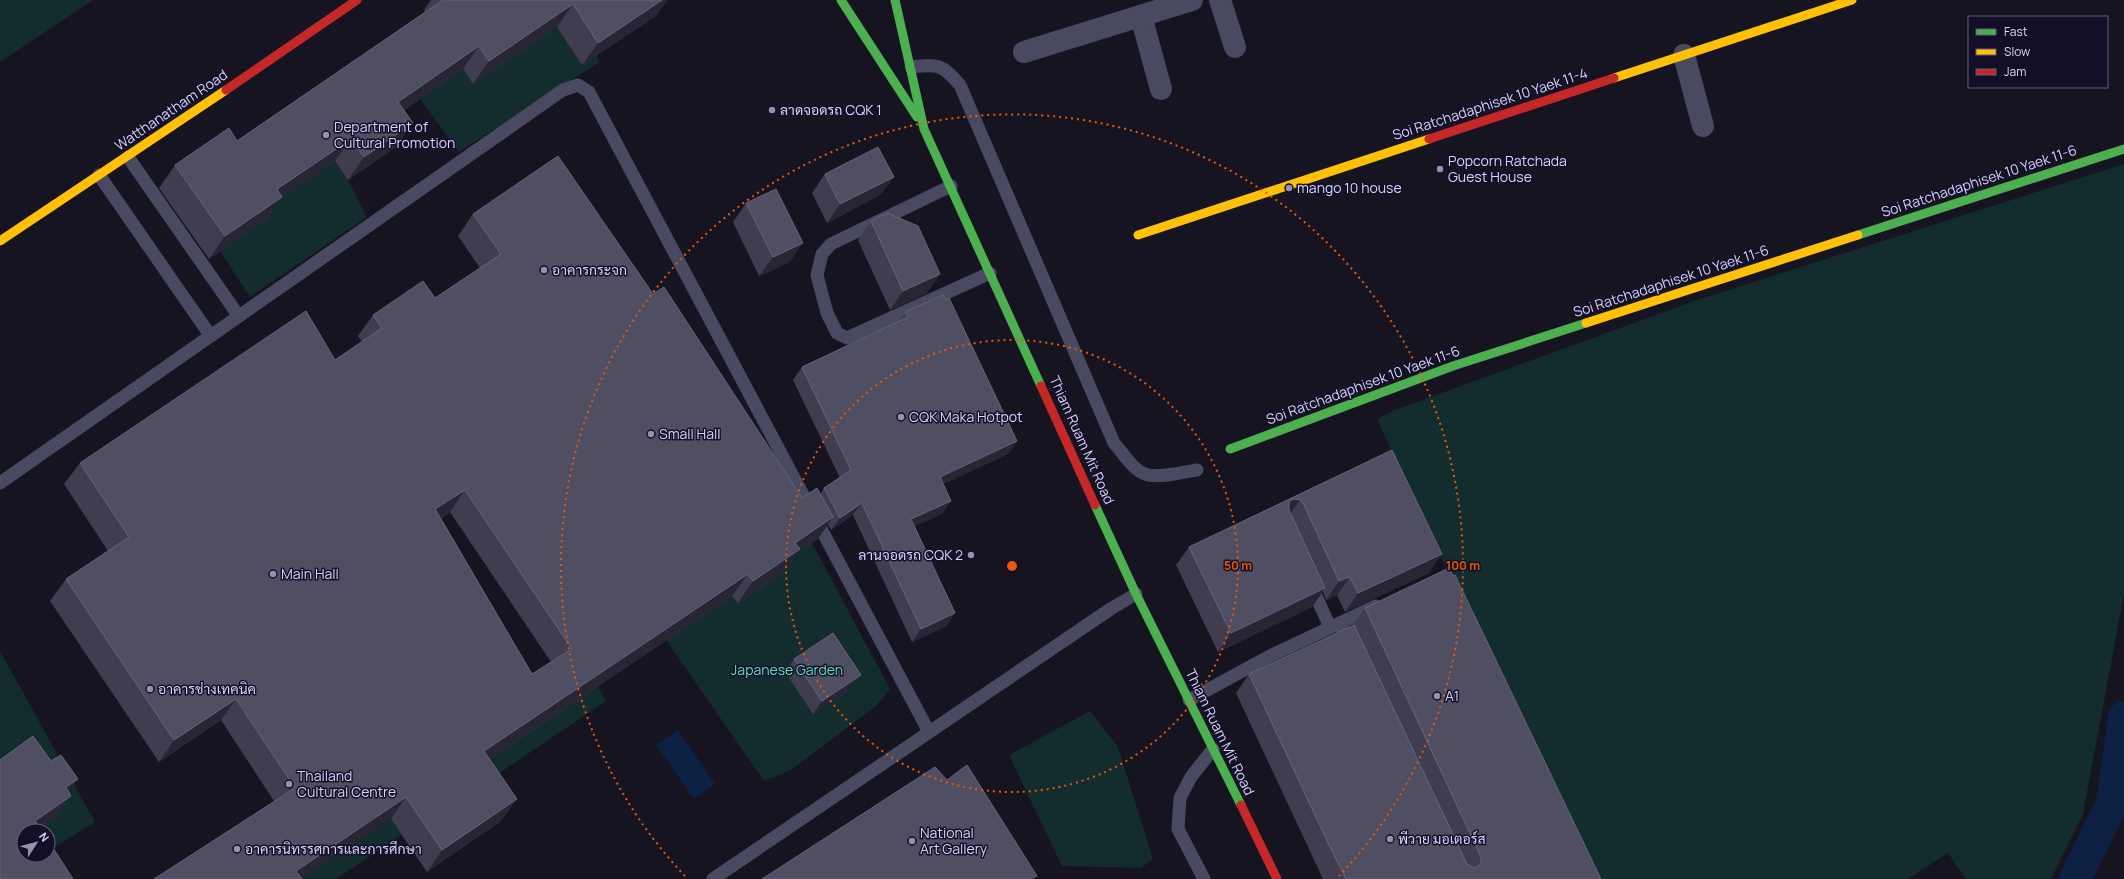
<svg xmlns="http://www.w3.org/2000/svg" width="2124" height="879" font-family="Manrope,Sarabun,sans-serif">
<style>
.green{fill:#132c2d}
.water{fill:#0d2144}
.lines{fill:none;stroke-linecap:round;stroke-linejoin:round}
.canal{stroke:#0d2144;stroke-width:32}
.lane{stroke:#4a4962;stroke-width:13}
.street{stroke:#4a4962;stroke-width:22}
.fast{stroke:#4caf50;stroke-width:9}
.slow{stroke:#ffc107;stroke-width:9}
.jam{stroke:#c62828;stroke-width:9}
.wall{fill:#403d50;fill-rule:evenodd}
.shaded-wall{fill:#282635}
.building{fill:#504e63;stroke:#66637b;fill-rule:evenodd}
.ring{fill:none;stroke:#e8590c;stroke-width:2;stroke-dasharray:2 4}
.poi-dot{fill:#9591b1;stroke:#130f26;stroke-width:1.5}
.labels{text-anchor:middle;stroke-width:3;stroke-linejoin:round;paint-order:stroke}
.street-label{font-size:14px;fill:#d9d4ff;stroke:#130f26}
.poi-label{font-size:14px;fill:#d9d4ff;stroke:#130f26;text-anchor:start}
.park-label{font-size:14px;fill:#5fe0c0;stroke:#130f26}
.centre{fill:#e8590c;stroke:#130f26;stroke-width:2}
.ring-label{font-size:12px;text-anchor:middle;font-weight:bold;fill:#e8590c;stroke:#130f26;stroke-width:3;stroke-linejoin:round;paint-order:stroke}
</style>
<rect width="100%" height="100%" fill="#161421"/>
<!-- green -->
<g class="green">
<path d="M 0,0 L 93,0 L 0,62 Z"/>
<path d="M 558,0 L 600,62 L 459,152 L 420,99 L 463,69 L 473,83 Z"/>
<path d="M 335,161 L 348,180 L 367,217 L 250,297 L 220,251 L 266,219 L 261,211 Z"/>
<path d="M 2124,164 L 2124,594 L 2083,814 L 2051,879 L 1966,879 L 1948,853 L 1908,879 L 1590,879 L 1377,419 L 1395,410 L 1697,300 Z"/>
<path d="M 812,543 L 890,689 L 876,706 L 791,770 L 764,781 L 666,640 L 732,596 L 738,602 L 780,565 Z"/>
<path d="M 0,651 L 95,822 L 48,851 L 48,831 L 24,831 L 24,855 L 4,879 L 0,879 Z"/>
<path d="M 597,686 L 606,701 L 479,787 L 469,773 Z"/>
<path d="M 1090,711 L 1118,747 L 1153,859 L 1141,868 L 1062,866 L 1009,755 Z"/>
<path d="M 391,819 L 402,835 L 336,879 L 302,879 Z"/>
</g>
<!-- water -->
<path class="water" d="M 678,730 L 715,784 L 694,799 L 656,745 Z"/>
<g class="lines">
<!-- canal -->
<path class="canal" d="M 2075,879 L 2112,803 L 2124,717"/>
<!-- lane -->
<g class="lane">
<path d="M 911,67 C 938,64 942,64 960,85 L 1114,443 C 1123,453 1132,469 1145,474 C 1158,479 1184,472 1197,470"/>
<path d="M 128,157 L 238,315"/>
<path d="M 99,175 L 210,335"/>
<path d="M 951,186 L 831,244 L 822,254 L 817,275 L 827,313 L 837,333 L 847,338 L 990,273"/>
<path d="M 0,483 L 563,90 L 578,85 L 589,92 L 929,732"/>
<path d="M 1310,583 L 1330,627"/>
<path d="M 1340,623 L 1376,606"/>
<path d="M 1189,700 L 1270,656 L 1340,623 L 1350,645"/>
<path d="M 713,879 L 1112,608 L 1136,594"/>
<path d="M 1204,879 L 1178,829 L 1180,798 L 1191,777 L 1213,749"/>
</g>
<!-- street -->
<g class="street">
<path d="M 1220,0 L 1235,47"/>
<path d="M 1141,16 L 1161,89"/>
<path d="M 1024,52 L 1192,0"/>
<path d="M 1684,55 L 1703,126"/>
</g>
<!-- fast -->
<g class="fast">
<path d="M 841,0 L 917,117"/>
<path d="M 895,0 L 924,129 L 1041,386"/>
<path d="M 1858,235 L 2124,149"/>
<path d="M 1230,449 L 1453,366 L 1586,323"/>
<path d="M 1095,505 L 1136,594 L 1241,805"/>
</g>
<!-- slow -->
<g class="slow">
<path d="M 1614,78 L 1852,0"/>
<path d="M 1138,235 L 1429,139"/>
<path d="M 0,241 L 226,90"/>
<path d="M 1586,323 L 1858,235"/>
</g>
<!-- jam -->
<g class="jam">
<path d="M 226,90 L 357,0"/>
<path d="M 1429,139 L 1614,78"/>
<path d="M 1041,386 L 1095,505"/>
<path d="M 1241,805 L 1277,879"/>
</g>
</g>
<!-- wall -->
<g class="wall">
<path d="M 431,0 L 667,0 L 656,16 L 582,65 L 557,27 L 473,84 L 463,69 L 404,110 L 397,146 L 348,180 L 335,161 L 282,197 L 267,219 L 209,259 L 159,188 L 175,165 L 237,141 L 425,12 L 424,10 Z"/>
<path d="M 825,174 L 894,177 L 880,195 L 827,223 L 812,193 Z"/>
<path d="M 746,203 L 790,262 L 759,276 L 733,222 Z"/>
<path d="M 473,214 L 653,294 L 802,498 L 820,494 L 824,488 L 840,478 L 793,380 L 802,367 L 898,322 L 905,312 L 1017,441 L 1008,454 L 943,484 L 951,501 L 942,514 L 914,526 L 955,613 L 946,626 L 912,642 L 853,515 L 831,530 L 828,525 L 818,539 L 797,553 L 784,571 L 738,603 L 732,596 L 490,759 L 501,821 L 427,872 L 391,819 L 274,801 L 221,720 L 159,762 L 50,601 L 66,579 L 108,551 L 64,484 L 80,463 L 335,360 L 362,342 L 358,336 L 373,315 L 435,298 L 480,268 L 458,236 ZM 450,512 L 551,662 L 532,674 L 441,518 Z"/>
<path d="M 871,221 L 940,274 L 927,293 L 890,310 L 858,240 Z"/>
<path d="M 1392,450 L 1429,573 L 1345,612 L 1337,595 L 1326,600 L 1323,592 L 1312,607 L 1218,652 L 1176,565 L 1189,547 Z"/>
<path d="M 1365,608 L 1601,879 L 1323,879 L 1236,693 L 1249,674 L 1352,626 Z"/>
<path d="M 794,659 L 861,675 L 852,688 L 813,714 L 785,672 Z"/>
</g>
<!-- shaded-wall -->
<g class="shaded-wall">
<path d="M 662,0 L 667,0 L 656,16 L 582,65 L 598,43 Z"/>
<path d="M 573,4 L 557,27 L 473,84 L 489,61 Z"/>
<path d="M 479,46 L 463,69 L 383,124 L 398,102 Z"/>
<path d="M 413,123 L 397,146 L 348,180 L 364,157 Z"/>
<path d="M 351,139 L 335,161 L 282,197 L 267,219 L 209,259 L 225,236 L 277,189 Z"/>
<path d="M 894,177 L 880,195 L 827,223 L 840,204 Z"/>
<path d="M 803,243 L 790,262 L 759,276 L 773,257 Z"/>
<path d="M 940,274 L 927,293 L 890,310 L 903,291 Z"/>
<path d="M 1017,441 L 1008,454 L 931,490 L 940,477 Z"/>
<path d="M 465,490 L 450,512 L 420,531 L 435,509 Z"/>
<path d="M 1293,499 L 1300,500 L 1287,518 L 1289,502 Z"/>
<path d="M 951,501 L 942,514 L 902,532 L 911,519 Z"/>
<path d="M 862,503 L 853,515 L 831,530 L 840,518 Z"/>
<path d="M 833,517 L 818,539 L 797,553 L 784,571 L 738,603 L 753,581 L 795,543 Z"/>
<path d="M 1442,554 L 1429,573 L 1345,612 L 1358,593 Z"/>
<path d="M 748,574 L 732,596 L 469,773 L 484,751 Z"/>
<path d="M 1350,577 L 1337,595 L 1326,600 L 1339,581 Z"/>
<path d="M 1325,588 L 1312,607 L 1218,652 L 1231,633 Z"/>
<path d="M 955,613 L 946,626 L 912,642 L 921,629 Z"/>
<path d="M 861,675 L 852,688 L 813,714 L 822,701 Z"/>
<path d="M 236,699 L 221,720 L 159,762 L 174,740 Z"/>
<path d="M 78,779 L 63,800 L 66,787 Z"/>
<path d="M 71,796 L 56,817 L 37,831 L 35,821 Z"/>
<path d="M 406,797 L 391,819 L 302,879 L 296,871 Z"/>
<path d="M 517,799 L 501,821 L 427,872 L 442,850 Z"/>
</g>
<!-- building -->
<g class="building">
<path d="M 443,0 L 662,0 L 598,43 L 573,4 L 489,61 L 479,46 L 398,102 L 413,123 L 364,157 L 351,139 L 277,189 L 282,197 L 225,236 L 175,165 L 229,128 L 237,141 Z"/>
<path d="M 878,147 L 894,177 L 840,204 L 825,174 Z"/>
<path d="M 558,156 L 653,294 L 664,287 L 802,498 L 817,488 L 833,517 L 795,543 L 800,549 L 753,581 L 748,574 L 484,751 L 517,799 L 442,850 L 406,797 L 296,871 L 302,879 L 154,879 L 295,788 L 236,699 L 174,740 L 66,579 L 129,537 L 80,463 L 306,311 L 335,360 L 382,328 L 373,315 L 423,281 L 435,298 L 501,254 L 473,214 ZM 465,490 L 572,649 L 532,674 L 435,509 Z"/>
<path d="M 776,189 L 803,243 L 773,257 L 746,203 Z"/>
<path d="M 887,213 L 918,226 L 940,274 L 903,291 L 871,221 Z"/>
<path d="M 943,295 L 945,300 L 949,298 L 1017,441 L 940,477 L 951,501 L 911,519 L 955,613 L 921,629 L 862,503 L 840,518 L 824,488 L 851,470 L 802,367 L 908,317 L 905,312 Z"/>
<path d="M 1392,450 L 1442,554 L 1358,593 L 1350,577 L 1339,581 L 1303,503 L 1300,500 L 1293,499 L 1289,502 L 1289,510 L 1325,588 L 1231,633 L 1189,547 Z"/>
<path d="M 1449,568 L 1453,576 L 1455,575 L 1601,879 L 1346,879 L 1328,843 L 1249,674 L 1354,625 L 1467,864 L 1474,868 L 1481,864 L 1481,857 L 1365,608 Z"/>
<path d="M 833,633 L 861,675 L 822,701 L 794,659 Z"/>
<path d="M 33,736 L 51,761 L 61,755 L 78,779 L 66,787 L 71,796 L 35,821 L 42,831 L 24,831 L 24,855 L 48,855 L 48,840 L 73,879 L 0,879 L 0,760 Z"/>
<path d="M 967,765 L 1037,876 L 1031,879 L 762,879 L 935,767 L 947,780 Z"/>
</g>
<!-- distance rings -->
<g class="ring">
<circle cx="1012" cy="566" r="226"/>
<path d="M685 876A451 451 0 1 1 1339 876"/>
</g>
<!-- markers -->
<g class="poi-dot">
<circle cx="772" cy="110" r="4"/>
<circle cx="326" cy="135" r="4"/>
<circle cx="1440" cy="169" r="4"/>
<circle cx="1289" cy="188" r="4"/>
<circle cx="544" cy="270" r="4"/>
<circle cx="901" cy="417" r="4"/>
<circle cx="651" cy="434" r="4"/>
<circle cx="971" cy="555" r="4"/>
<circle cx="273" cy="574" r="4"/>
<circle cx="150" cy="689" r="4"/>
<circle cx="1437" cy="696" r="4"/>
<circle cx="289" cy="784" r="4"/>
<circle cx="1390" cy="839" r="4"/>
<circle cx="912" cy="841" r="4"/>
<circle cx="237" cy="849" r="4"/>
</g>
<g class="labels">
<!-- street labels -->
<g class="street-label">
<text transform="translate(1490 104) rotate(-18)" y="5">Soi Ratchadaphisek 10 Yaek 11-4</text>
<text transform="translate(171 110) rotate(-34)" y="5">Watthanatham Road</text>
<text transform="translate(1979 181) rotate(-18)" y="5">Soi Ratchadaphisek 10 Yaek 11-6</text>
<text transform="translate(1671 281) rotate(-18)" y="5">Soi Ratchadaphisek 10 Yaek 11-6</text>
<text transform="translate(1363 385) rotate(-20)" y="5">Soi Ratchadaphisek 10 Yaek 11-6</text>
<text transform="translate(1082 440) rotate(66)" y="5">Thiam Ruam Mit Road</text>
<text transform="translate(1220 732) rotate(64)" y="5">Thiam Ruam Mit Road</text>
</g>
<!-- poi labels -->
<g class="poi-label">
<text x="780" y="115">ลาดจอดรถ CQK 1</text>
<text x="334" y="132">Department of<tspan x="334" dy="16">Cultural Promotion</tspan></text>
<text x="1448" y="166">Popcorn Ratchada<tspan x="1448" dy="16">Guest House</tspan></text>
<text x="1297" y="193">mango 10 house</text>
<text x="552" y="275">อาคารกระจก</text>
<text x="909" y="422">CQK Maka Hotpot</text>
<text x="659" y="439">Small Hall</text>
<text x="963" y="560" text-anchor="end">ลานจอดรถ CQK 2</text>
<text x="281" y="579">Main Hall</text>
<text x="158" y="694">อาคารช่างเทคนิค</text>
<text x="1445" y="701">A1</text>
<text x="297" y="781">Thailand<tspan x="297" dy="16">Cultural Centre</tspan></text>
<text x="920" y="838">National<tspan x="920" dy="16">Art Gallery</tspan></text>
<text x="1398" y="844">พีวาย มอเตอร์ส</text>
<text x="245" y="854">อาคารนิทรรศการและการศึกษา</text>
</g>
<!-- park labels -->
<g class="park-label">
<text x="787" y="675">Japanese Garden</text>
</g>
</g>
<circle cx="1012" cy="566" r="6" class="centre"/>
<g class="ring-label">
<text x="1238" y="570">50 m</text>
<text x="1463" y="570">100 m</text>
</g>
<!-- legend -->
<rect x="1968" y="16" width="140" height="72" fill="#130f26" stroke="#625e7d"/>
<rect x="1976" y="29" width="20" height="6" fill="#4caf50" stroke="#625e7d"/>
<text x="2004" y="36" font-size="12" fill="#d9d4ff">Fast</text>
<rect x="1976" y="49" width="20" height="6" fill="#ffc107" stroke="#625e7d"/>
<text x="2004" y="56" font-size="12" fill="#d9d4ff">Slow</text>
<rect x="1976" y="69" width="20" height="6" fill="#c62828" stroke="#625e7d"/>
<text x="2004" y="76" font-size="12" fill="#d9d4ff">Jam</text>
<!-- north arrow -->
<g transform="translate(36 843) rotate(54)"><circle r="19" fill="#130f26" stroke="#625e7d"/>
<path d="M0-3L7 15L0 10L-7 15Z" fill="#9591b1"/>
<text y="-6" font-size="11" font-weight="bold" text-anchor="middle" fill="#d9d4ff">N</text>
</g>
</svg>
